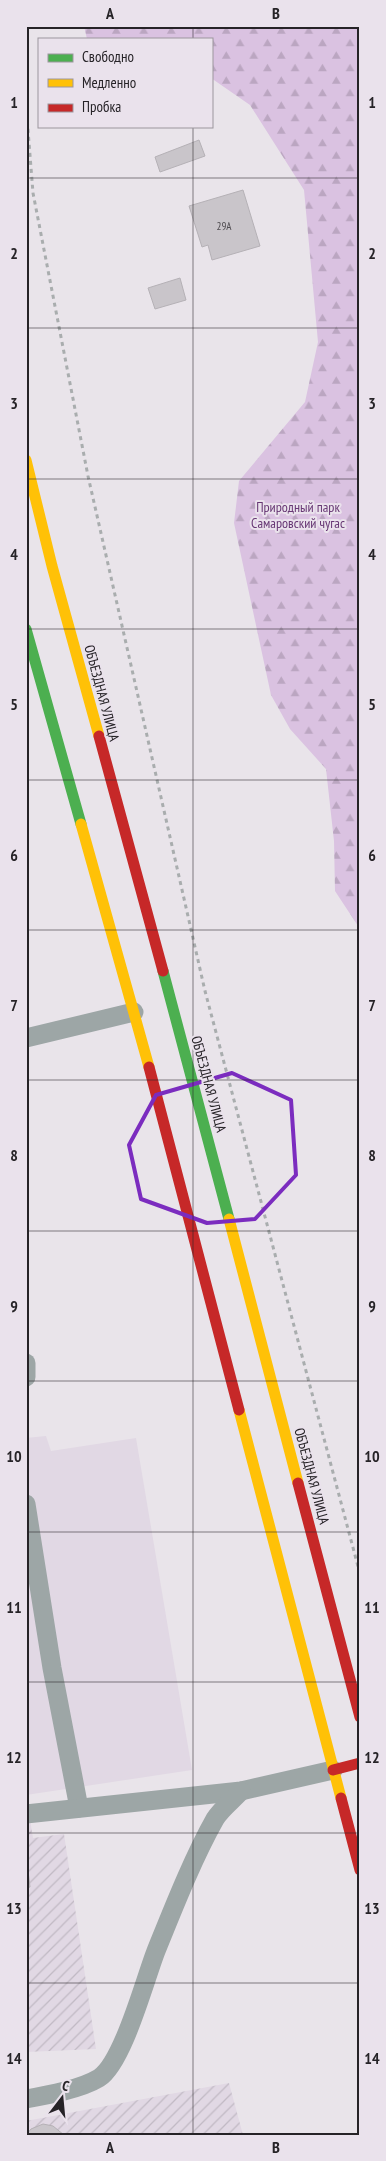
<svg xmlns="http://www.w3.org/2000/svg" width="386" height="2161" font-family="'PT Sans Narrow',sans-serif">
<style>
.built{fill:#e1d8e4}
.industrial{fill:url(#industrial-furrows)}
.forest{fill:url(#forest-firs)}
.building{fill:#c9c5ca;stroke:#b5b1b6}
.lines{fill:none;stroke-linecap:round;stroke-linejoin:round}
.path{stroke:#a9adae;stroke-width:3;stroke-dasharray:4 4;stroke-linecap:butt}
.lane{stroke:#9da6a6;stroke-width:19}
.fast{stroke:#4caf50;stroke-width:11}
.slow{stroke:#ffc107;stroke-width:11}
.jam{stroke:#c62828;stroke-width:11}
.marked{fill:none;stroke:#7b2cbf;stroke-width:4;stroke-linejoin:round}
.grid{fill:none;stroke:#262327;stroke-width:1;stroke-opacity:0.55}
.labels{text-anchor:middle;stroke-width:4;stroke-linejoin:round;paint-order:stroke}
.number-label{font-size:11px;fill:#4f4c50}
.park-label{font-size:14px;fill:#673774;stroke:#eae2ec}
.street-label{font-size:14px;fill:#262327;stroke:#eae2ec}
.neatline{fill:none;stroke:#262327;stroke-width:2}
.grid-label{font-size:16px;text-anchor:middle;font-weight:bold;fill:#262327}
</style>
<defs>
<pattern id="industrial-furrows" width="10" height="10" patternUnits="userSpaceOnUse" patternTransform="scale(1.25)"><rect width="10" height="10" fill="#e1d8e4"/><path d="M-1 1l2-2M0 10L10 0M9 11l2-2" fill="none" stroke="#c1b9c4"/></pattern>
<pattern id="forest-firs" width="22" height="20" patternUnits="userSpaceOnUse" patternTransform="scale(1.25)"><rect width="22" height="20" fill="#dac2e1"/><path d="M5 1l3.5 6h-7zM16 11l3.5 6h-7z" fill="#bba6c1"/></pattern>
</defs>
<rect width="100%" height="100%" fill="#e9e4ea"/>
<!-- built -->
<path class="built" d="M 46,1436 L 51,1451 L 136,1438 L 192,1770 L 26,1795 L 26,1438 Z"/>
<!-- industrial -->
<g class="industrial">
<path d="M 26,1795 L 33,1838 L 64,1834 L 96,2049 L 26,2052 Z"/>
<path d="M 229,2083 L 243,2135 L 26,2135 L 26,2121 Z"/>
</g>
<!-- forest -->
<path class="forest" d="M 84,26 L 360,26 L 360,929 L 335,891 L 334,841 L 326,769 L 290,729 L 271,695 L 234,523 L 239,481 L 305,402 L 318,342 L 304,190 L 250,105 L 211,78 L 211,39 L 87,39 Z"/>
<!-- building -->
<g class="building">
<path d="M 199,140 L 205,156 L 160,172 L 155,157 Z"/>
<path d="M 243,190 L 260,246 L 212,260 L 208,245 L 202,247 L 189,206 Z"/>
<path d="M 180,278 L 186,300 L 155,309 L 148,288 Z"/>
<path d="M 26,1855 L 30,1887 L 26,1888 Z"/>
<path d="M 43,2124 L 53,2126 L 64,2135 L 26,2135 L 31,2129 Z"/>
</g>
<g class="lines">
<!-- path -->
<path class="path" d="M 26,105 L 33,193 L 88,476 L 205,991 L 360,1574"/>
<!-- lane -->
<g class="lane">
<path d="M 26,1038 L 134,1012"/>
<path d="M 26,1363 L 26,1377"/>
<path d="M 26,1504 L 52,1668 L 79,1808"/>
<path d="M 26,1814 L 241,1791 L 333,1770"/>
<path d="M 26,2099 C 48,2095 81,2089 99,2078 C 123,2063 145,1979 156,1951 C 173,1909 193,1858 215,1819 C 221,1809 233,1800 241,1791"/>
</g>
<!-- fast -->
<g class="fast">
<path d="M 26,629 L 81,824"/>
<path d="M 163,971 L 229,1219"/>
</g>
<!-- slow -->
<g class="slow">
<path d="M 26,460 L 52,566 L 99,736"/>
<path d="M 81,824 L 149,1067"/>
<path d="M 229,1219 L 298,1483"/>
<path d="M 239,1410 L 341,1798"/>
</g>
<!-- jam -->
<g class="jam">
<path d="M 99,736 L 163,971"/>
<path d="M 149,1067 L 239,1410"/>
<path d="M 298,1483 L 360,1717"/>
<path d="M 333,1770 L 360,1763"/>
<path d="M 341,1798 L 360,1870"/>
</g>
</g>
<!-- marked area -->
<path class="marked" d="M 232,1073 L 291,1100 L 296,1175 L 255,1219 L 207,1223 L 141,1199 L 129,1145 L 156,1095 Z"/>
<!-- grid -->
<path class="grid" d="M 193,26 L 193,39M 193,126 L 193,2135M 26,178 L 360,178M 26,328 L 360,328M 26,479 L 360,479M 26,629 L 360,629M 26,780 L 360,780M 26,930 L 360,930M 26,1080 L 360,1080M 26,1231 L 360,1231M 26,1381 L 360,1381M 26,1532 L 360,1532M 26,1682 L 360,1682M 26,1833 L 360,1833M 26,1983 L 360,1983"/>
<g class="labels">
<!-- number labels -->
<g class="number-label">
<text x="224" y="230">29А</text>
</g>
<!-- park labels -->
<g class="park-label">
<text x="298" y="512">Природный парк<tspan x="298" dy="16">Самаровский чугас</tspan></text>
</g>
<!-- street labels -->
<g class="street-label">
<text transform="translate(102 693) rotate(75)" y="5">ОБЪЕЗДНАЯ УЛИЦА</text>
<text transform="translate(209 1084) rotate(75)" y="5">ОБЪЕЗДНАЯ УЛИЦА</text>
<text transform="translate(312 1476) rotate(75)" y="5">ОБЪЕЗДНАЯ УЛИЦА</text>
</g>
</g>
<!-- border -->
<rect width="386" height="2161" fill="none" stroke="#eae2ec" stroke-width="55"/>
<!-- legend -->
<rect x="38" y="38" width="175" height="90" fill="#eae2ec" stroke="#9c969d"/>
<rect x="48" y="54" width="25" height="8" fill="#4caf50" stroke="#9c969d"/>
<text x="82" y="62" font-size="15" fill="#262327">Свободно</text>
<rect x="48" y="79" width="25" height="8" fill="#ffc107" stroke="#9c969d"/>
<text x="82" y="88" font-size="15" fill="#262327">Медленно</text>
<rect x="48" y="104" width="25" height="8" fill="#c62828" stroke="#9c969d"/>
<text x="82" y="112" font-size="15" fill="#262327">Пробка</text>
<!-- north arrow -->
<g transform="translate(62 2098) rotate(16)" stroke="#eae2ec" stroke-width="4" paint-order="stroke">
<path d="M0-4L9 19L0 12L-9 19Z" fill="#262327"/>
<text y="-8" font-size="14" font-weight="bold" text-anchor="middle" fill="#262327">С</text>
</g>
<rect x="28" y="28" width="330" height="2106" class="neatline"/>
<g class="grid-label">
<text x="110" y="19">A</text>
<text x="276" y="19">B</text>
<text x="14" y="108">1</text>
<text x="372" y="108">1</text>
<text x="14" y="259">2</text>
<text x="372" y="259">2</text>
<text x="14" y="409">3</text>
<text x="372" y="409">3</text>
<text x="14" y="560">4</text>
<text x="372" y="560">4</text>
<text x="14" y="710">5</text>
<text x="372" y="710">5</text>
<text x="14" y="861">6</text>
<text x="372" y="861">6</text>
<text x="14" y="1011">7</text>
<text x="372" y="1011">7</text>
<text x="14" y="1161">8</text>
<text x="372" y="1161">8</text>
<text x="14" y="1312">9</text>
<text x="372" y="1312">9</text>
<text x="14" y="1462">10</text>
<text x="372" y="1462">10</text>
<text x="14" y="1613">11</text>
<text x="372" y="1613">11</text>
<text x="14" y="1763">12</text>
<text x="372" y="1763">12</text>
<text x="14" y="1914">13</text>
<text x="372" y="1914">13</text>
<text x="14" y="2064">14</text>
<text x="372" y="2064">14</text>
<text x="110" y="2153">A</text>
<text x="276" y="2153">B</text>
</g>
</svg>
